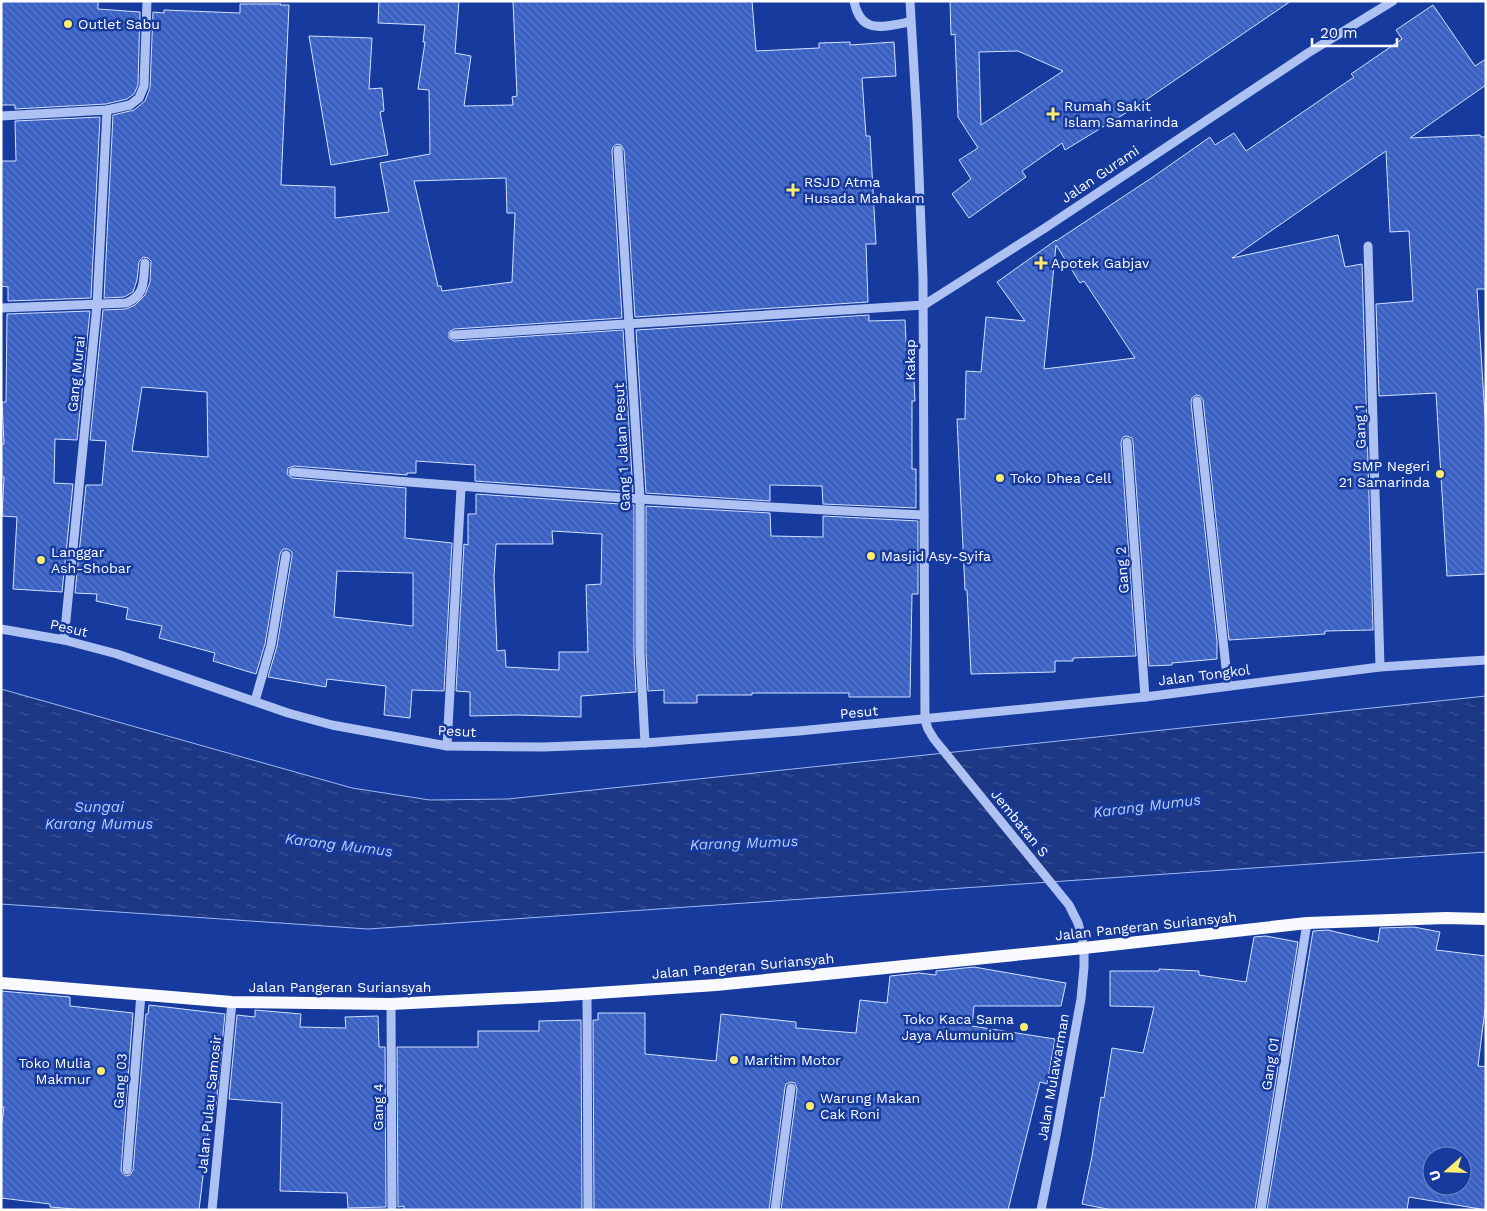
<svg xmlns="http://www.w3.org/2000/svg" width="1487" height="1211" font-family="'Work Sans',sans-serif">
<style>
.water{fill:url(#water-ripples);stroke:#9fb9f5}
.building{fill:url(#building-back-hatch);stroke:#d5e0fd;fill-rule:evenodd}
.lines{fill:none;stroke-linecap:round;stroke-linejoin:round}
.minor{stroke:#adc1f3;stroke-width:9}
.major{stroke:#f9faff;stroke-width:12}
.poi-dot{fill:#ffed6f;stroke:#163a9d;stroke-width:2}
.labels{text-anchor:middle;stroke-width:5;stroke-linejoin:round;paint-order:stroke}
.poi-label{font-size:14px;fill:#fff;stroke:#163a9d;text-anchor:start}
.street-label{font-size:14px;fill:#fff;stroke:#163a9d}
.water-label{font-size:15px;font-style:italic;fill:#b9ccf9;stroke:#163a9d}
</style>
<defs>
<pattern id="water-ripples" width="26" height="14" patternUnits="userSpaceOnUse" patternTransform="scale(1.25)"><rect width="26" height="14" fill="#1c3783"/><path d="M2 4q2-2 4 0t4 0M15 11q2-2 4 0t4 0" fill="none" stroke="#3e5596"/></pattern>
<pattern id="building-back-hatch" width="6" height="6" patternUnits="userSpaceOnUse" patternTransform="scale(1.25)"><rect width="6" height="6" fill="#3a61c2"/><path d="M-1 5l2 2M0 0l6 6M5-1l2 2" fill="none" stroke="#5879cb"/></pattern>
</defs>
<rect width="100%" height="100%" fill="#163a9d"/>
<!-- water -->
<path class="water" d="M 1,689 L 352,788 L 430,800 L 508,799 L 1486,696 L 1486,852 L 368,929 L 1,904 Z"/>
<!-- building -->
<g class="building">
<path d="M 1,1 L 98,1 L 98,9 L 140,12 L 138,85 L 134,94 L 127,99 L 106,104 L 15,109 L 15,105 L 1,105 Z"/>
<path d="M 379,1 L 459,1 L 455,53 L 471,56 L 464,106 L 513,105 L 512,97 L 517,96 L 513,1 L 752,1 L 756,51 L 819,48 L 819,43 L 850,42 L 850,45 L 894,42 L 896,76 L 862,78 L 866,136 L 870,136 L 876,244 L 866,244 L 868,302 L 635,317 L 624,150 L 621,145 L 617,144 L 613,147 L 612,150 L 622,318 L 454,329 L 449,332 L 449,338 L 454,341 L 623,330 L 633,492 L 475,481 L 475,465 L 416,461 L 416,473 L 407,473 L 407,475 L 294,466 L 288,468 L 287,474 L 292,478 L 406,488 L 405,538 L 452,543 L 444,691 L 412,690 L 410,718 L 384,715 L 386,686 L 327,679 L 326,687 L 268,677 L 277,646 L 292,556 L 292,552 L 288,549 L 283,549 L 280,554 L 265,644 L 256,674 L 213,661 L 215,653 L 159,638 L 162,626 L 126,619 L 128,608 L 96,601 L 97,594 L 75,593 L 86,485 L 102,485 L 106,441 L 90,440 L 103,310 L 126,309 L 135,305 L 145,295 L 150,282 L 151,261 L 148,258 L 143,257 L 139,262 L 137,280 L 133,292 L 124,297 L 104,298 L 113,115 L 134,110 L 145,101 L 150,88 L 153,12 L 164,13 L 164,10 L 240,13 L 240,4 L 281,4 L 280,5 L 289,5 L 281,185 L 335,187 L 335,218 L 389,212 L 380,163 L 430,154 L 429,90 L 418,89 L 425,42 L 423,42 L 425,25 L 378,23 ZM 506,178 L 507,213 L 515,213 L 512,282 L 442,291 L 441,286 L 438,286 L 414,181 ZM 142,387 L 207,392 L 208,457 L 132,451 ZM 337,571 L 413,573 L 413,626 L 334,617 Z"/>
<path d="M 950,1 L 1291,1 L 1134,108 L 1065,150 L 1062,143 L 1022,171 L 1026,177 L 969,218 L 952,194 L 971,179 L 959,160 L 978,148 L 958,117 L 955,34 L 951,35 ZM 1018,51 L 1063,71 L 981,125 L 979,52 Z"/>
<path d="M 1433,5 L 1475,66 L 1486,59 L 1486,85 L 1410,138 L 1480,135 L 1481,137 L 1486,137 L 1486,289 L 1477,289 L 1486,433 L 1486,574 L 1447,576 L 1436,393 L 1379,396 L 1376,304 L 1413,301 L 1409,231 L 1390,232 L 1386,151 L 1232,258 L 1338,235 L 1345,267 L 1362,264 L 1373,630 L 1325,631 L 1325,634 L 1229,640 L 1203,400 L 1200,396 L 1196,395 L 1192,398 L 1191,402 L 1217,641 L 1217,659 L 1172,663 L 1172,665 L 1149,666 L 1133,442 L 1132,438 L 1127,436 L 1123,437 L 1121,442 L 1136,656 L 1073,658 L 1073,661 L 1055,661 L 1055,672 L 971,674 L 967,590 L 965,590 L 957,419 L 965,419 L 966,371 L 981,372 L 986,317 L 1025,321 L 997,282 L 1056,240 L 1056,241 L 1150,179 L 1210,137 L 1215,145 L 1234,133 L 1246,151 L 1354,77 L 1351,74 L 1402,39 L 1396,30 ZM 1056,245 L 1080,283 L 1084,281 L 1135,358 L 1044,369 Z"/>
<path d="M 309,36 L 372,38 L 369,89 L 382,88 L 384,111 L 380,112 L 388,155 L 331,165 Z"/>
<path d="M 100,117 L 91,298 L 8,301 L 8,287 L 1,286 L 1,161 L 16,161 L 15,121 Z"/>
<path d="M 90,311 L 77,440 L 55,439 L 54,483 L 73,484 L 62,592 L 13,589 L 17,517 L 2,516 L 4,477 L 1,477 L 1,444 L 4,444 L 2,402 L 6,402 L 7,314 Z"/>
<path d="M 869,315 L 869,321 L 905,320 L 907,362 L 913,362 L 915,401 L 912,401 L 912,469 L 916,469 L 916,508 L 823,504 L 822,486 L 770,485 L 770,501 L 646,493 L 636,330 Z"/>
<path d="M 476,494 L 634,505 L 634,652 L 636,692 L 581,696 L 581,717 L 518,715 L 470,716 L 470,692 L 456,691 L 464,544 L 468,545 L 468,514 L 476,514 ZM 552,531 L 602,534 L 601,584 L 586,585 L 588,652 L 559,652 L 559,670 L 506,667 L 505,650 L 497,651 L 494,577 L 496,544 L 553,544 Z"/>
<path d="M 646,506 L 770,513 L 771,536 L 823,537 L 823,516 L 918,521 L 918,594 L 912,594 L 910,697 L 849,697 L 849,693 L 752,693 L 752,695 L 697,695 L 697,703 L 664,703 L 664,690 L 648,691 L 646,652 Z"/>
<path d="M 1414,927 L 1440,932 L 1436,950 L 1486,956 L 1486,1001 L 1478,1066 L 1486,1067 L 1486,1210 L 1409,1197 L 1407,1210 L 1267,1210 L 1313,931 L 1328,930 L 1378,942 L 1380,928 ZM 1432,1156 L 1462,1156 L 1462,1186 L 1432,1186 Z"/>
<path d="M 1266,936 L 1298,942 L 1255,1210 L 1112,1210 L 1082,1204 L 1092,1156 L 1101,1097 L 1104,1098 L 1112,1048 L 1143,1053 L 1154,1007 L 1110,1006 L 1110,971 L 1159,971 L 1159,969 L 1199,971 L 1199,975 L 1246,982 L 1254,937 Z"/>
<path d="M 974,967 L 1066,983 L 1061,1006 L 974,1006 L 972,1026 L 1055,1039 L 1047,1084 L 1040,1082 L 1008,1210 L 781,1210 L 797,1089 L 795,1083 L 791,1082 L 786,1084 L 785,1087 L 769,1210 L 594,1210 L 593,1020 L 598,1020 L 598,1013 L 645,1013 L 645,1054 L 716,1061 L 721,1014 L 796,1022 L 796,1028 L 856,1033 L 860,1000 L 887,1003 L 890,976 L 919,973 L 936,975 L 936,971 Z"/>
<path d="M 1,991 L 70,997 L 70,1006 L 133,1013 L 121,1170 L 122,1173 L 126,1176 L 130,1175 L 133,1170 L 146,1014 L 148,1014 L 149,1005 L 225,1014 L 216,1106 L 212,1105 L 209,1125 L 199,1210 L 86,1210 L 50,1207 L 50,1204 L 1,1198 L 1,1129 L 4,1107 L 1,1107 Z"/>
<path d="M 255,1010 L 301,1014 L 300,1027 L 346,1028 L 345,1017 L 378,1016 L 379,1047 L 385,1047 L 386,1207 L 348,1208 L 347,1193 L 280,1191 L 282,1103 L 229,1099 L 237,1015 L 255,1017 Z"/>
<path d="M 581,1020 L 582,1210 L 404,1210 L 404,1206 L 398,1207 L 397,1047 L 478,1047 L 478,1031 L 539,1031 L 539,1021 Z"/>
</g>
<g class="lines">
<!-- minor -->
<g class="minor">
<path d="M 854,1 C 861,36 884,26 910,22"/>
<path d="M 910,1 L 917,122 L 923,279 L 925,720 L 928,729 L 934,739 L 1069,905 L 1078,923 L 1081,934 L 1084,948 L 1084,967 L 1081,999 L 1056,1136 L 1041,1210"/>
<path d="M 1,116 L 107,110 L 130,105 L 139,98 L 144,86 L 147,1"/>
<path d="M 618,150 L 640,499 L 640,652 L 645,743"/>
<path d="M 1368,246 L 1380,667"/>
<path d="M 1,308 L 126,303 C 146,295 143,281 145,263"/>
<path d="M 454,335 L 924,305 L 1045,228 L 1308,53 L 1393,1"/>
<path d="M 1197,401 L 1228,686"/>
<path d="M 1127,442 L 1145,697"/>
<path d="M 293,472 C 503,491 713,505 924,515"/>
<path d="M 1,629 L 64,640 L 117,654 L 288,713 L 332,725 L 447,746 L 544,747 L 645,743 L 799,731 L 1145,697 L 1380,667 L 1486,660"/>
<path d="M 64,640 L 97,305 L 107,110"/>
<path d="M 255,701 L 271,645 L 286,555"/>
<path d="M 447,746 L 461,488"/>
<path d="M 587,994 L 588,1210"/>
<path d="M 391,1004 L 392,1210"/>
<path d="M 127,1170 L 141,994"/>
<path d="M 212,1210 L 232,1002"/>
<path d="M 775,1210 L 791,1088"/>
<path d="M 1261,1210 L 1307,923"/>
</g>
<!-- major -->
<path class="major" d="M 1,983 L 232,1002 L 391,1004 L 552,996 L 716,985 L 1084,948 L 1307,923 L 1446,918 L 1486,919"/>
</g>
<!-- markers -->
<g class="poi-dot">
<circle cx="68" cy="24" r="5"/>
<path d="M1050.5 106.5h5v5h5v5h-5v5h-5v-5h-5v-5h5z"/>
<path d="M790.5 182.5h5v5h5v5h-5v5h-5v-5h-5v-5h5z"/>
<path d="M1038.5 255.5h5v5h5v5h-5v5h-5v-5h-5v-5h5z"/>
<circle cx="1440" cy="474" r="5"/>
<circle cx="1000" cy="478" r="5"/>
<circle cx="871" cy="556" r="5"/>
<circle cx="41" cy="560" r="5"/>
<circle cx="1024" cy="1027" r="5"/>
<circle cx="734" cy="1060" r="5"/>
<circle cx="101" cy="1071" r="5"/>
<circle cx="810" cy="1106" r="5"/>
</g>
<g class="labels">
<!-- poi labels -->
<g class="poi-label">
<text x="78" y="29">Outlet Sabu</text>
<text x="1064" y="111">Rumah Sakit<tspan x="1064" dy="16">Islam Samarinda</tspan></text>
<text x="804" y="187">RSJD Atma<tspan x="804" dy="16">Husada Mahakam</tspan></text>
<text x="1051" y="268">Apotek Gabjav</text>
<text x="1430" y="471" text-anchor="end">SMP Negeri<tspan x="1430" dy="16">21 Samarinda</tspan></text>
<text x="1010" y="483">Toko Dhea Cell</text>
<text x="51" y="557">Langgar<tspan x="51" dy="16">Ash-Shobar</tspan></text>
<text x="881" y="561">Masjid Asy-Syifa</text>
<text x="1014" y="1024" text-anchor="end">Toko Kaca Sama<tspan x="1014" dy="16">Jaya Alumunium</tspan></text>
<text x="744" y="1065">Maritim Motor</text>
<text x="91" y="1068" text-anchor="end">Toko Mulia<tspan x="91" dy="16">Makmur</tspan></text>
<text x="820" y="1103">Warung Makan<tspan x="820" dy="16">Cak Roni</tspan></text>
</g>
<!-- street labels -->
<g class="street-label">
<text transform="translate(1100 174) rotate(-34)" y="5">Jalan Gurami</text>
<text transform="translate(910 360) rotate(-90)" y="5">Kakap</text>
<text transform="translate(76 374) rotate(-84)" y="5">Gang Murai</text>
<text transform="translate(1360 427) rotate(-92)" y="5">Gang 1</text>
<text transform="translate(622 447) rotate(-93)" y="5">Gang 1 Jalan Pesut</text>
<text transform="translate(1122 570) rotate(-94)" y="5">Gang 2</text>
<text transform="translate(69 628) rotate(13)" y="5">Pesut</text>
<text transform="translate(1204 675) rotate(-7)" y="5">Jalan Tongkol</text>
<text transform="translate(859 712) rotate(-5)" y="5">Pesut</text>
<text transform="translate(457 731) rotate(3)" y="5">Pesut</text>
<text transform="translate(1020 823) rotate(51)" y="5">Jembatan S</text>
<text transform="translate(1146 926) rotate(-6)" y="5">Jalan Pangeran Suriansyah</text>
<text transform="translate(743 966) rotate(-5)" y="5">Jalan Pangeran Suriansyah</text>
<text x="340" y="992">Jalan Pangeran Suriansyah</text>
<text transform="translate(1270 1064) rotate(-81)" y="5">Gang 01</text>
<text transform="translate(1053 1077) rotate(-80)" y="5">Jalan Mulawarman</text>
<text transform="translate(120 1081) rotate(-86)" y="5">Gang 03</text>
<text transform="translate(209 1104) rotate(-84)" y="5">Jalan Pulau Samosir</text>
<text transform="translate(378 1107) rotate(-90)" y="5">Gang 4</text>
</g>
<!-- water labels -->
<g class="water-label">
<text transform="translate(1147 806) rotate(-7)" y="5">Karang Mumus</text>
<text x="99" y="812">Sungai<tspan x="99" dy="17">Karang Mumus</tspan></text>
<text transform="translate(744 843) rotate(-2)" y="5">Karang Mumus</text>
<text transform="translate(339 845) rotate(7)" y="5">Karang Mumus</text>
</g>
</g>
<!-- border -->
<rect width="1487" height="1211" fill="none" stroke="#ffffff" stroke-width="5"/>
<!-- north arrow -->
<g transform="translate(1447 1171) rotate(250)"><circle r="24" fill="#163a9d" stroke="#7389c4"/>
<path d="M0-4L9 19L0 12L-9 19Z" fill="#ffed6f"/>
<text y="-8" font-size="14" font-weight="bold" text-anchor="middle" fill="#ffffff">U</text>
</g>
<!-- scale -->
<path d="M1312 38v8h85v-8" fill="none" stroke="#ffffff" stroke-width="2.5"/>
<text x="1320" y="38" font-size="15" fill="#ffffff" stroke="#163a9d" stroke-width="4" paint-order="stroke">20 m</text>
</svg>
